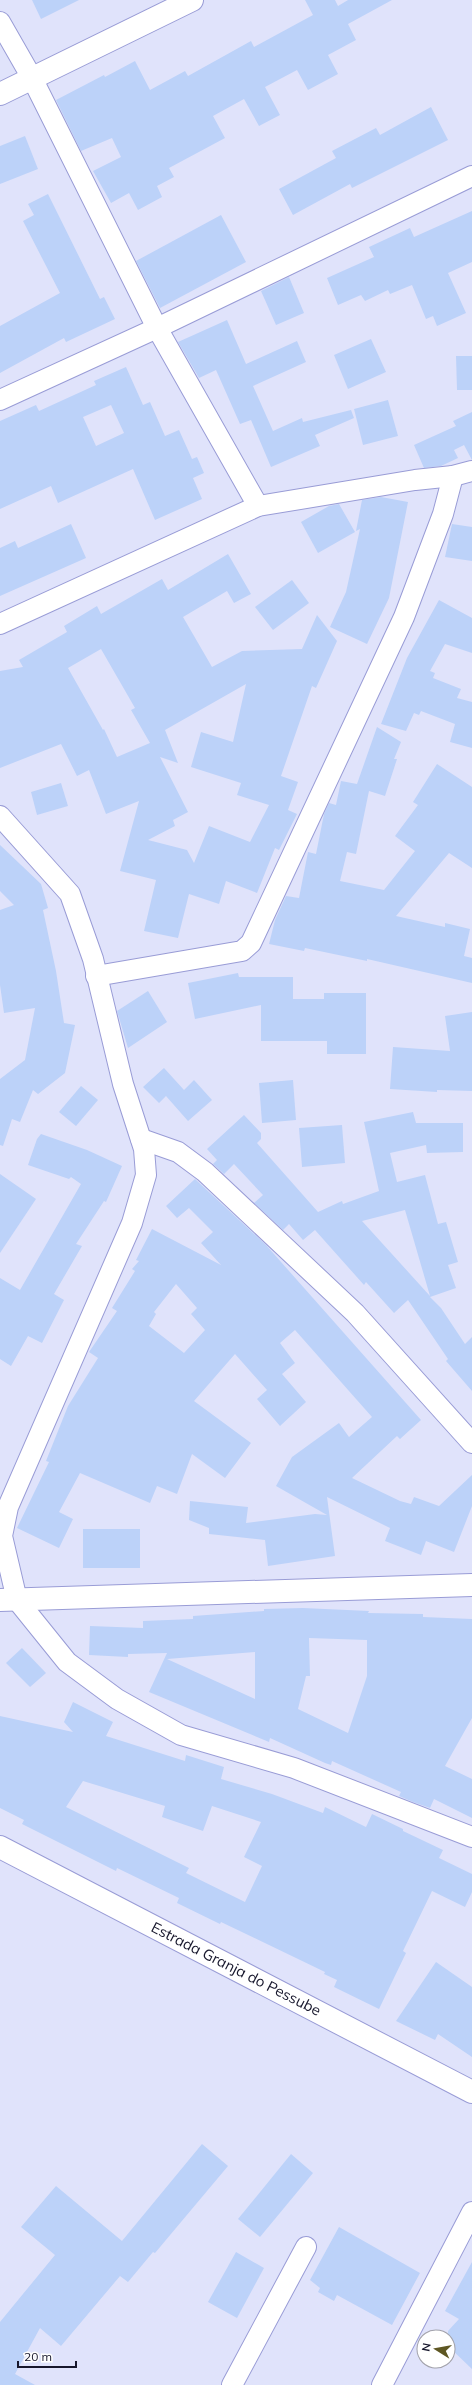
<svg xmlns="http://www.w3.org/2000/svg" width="472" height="2385" font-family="Mulish,sans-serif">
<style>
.building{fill:#bcd2f9;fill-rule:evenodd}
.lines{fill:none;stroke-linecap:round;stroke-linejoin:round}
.street-casing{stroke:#999cd6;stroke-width:22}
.secondary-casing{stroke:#999cd6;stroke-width:24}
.street{stroke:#fff;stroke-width:20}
.secondary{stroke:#fff;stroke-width:22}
.labels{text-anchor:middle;stroke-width:3;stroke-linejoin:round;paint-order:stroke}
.street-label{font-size:15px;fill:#17172c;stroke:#fff}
</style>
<rect width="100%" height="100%" fill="#e0e3fb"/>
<!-- building -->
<g class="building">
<path d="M 32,0 L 79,0 L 41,19 Z"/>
<path d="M 305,0 L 335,0 L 338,6 L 348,0 L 392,0 L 348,24 L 356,40 L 328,55 L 338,74 L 308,90 L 297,70 L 265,87 L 280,115 L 259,126 L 244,99 L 213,116 L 225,138 L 169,168 L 174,177 L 157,186 L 162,197 L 138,210 L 129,193 L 111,203 L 93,171 L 121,157 L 112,138 L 81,151 L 56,100 L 104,75 L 105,77 L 135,61 L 150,90 L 185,71 L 188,76 L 251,41 L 254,47 L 313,15 Z"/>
<path d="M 431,107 L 448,140 L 352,188 L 350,184 L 293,215 L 279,189 L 336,158 L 332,151 L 376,128 L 380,135 Z"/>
<path d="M 25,136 L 38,169 L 0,184 L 0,146 Z"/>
<path d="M 48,194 L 100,299 L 104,297 L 115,319 L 66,342 L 64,338 L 0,373 L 0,326 L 60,293 L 23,221 L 34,215 L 28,204 Z"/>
<path d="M 472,211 L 472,262 L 448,273 L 466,313 L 437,326 L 433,316 L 426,319 L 412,285 L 390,294 L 388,290 L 365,301 L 361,295 L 338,305 L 327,278 L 374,257 L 369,247 L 410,228 L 414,237 Z"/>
<path d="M 221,215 L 246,262 L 160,308 L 136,261 Z"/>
<path d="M 289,277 L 304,313 L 276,325 L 261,291 Z"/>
<path d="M 227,320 L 246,364 L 297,341 L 306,362 L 253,386 L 273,431 L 302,418 L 303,422 L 351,410 L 354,418 L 315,435 L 320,446 L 271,467 L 251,420 L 240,424 L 216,370 L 199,378 L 178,342 Z"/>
<path d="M 371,339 L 386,372 L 348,389 L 334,355 Z"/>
<path d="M 456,356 L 472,356 L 472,390 L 457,390 Z"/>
<path d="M 126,367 L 143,405 L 150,402 L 165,436 L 179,430 L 192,459 L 197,457 L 204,473 L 193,478 L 202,499 L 155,520 L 133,469 L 58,503 L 51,486 L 0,509 L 0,421 L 36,405 L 39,411 L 96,385 L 94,381 ZM 111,405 L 124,433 L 96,446 L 83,417 Z"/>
<path d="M 388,400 L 398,436 L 363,445 L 354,409 Z"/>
<path d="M 472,412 L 472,460 L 464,445 L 454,450 L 458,458 L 441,466 L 424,468 L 414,445 L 456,426 L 453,421 Z"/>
<path d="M 381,497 L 408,502 L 389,598 L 367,644 L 330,627 L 346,592 L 360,529 L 356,531 L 362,500 Z"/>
<path d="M 339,504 L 355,532 L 318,553 L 301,522 L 329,506 Z"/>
<path d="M 71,524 L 86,558 L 0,596 L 0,548 L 15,541 L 18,548 Z"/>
<path d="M 452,524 L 472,527 L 472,561 L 445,557 Z"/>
<path d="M 228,554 L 251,594 L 234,603 L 227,591 L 183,617 L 212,667 L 242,651 L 302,649 L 317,615 L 337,641 L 316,688 L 312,686 L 281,776 L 298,782 L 288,810 L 297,814 L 279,850 L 275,848 L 257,893 L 226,881 L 219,904 L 189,894 L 178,938 L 144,931 L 156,880 L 120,871 L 139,801 L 106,814 L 89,770 L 77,776 L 61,744 L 0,768 L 0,671 L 23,667 L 19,660 L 67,632 L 64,626 L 97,606 L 101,614 L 162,579 L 168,590 ZM 101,649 L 135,708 L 131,710 L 150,743 L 117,757 L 104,729 L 103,730 L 68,668 ZM 246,684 L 233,742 L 201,732 L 191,767 L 241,783 L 237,795 L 269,805 L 250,842 L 209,826 L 194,863 L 187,850 L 148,840 L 175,826 L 173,820 L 188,812 L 160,757 L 178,763 L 165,730 Z"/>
<path d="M 292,580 L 309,603 L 273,630 L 255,607 Z"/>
<path d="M 439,600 L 472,618 L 472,653 L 445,644 L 430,671 L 435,673 L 433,678 L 461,689 L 457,698 L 472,702 L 472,748 L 450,742 L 455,724 L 421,711 L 419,715 L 414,713 L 406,731 L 381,724 L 407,658 Z"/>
<path d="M 377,727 L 401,742 L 394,759 L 397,759 L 385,796 L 369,791 L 356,854 L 347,852 L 340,881 L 384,890 L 415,851 L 395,836 L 418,805 L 413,802 L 437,764 L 472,787 L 472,868 L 449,853 L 396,916 L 445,927 L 445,923 L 470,929 L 464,956 L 472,958 L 472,983 L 367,959 L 367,961 L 305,948 L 304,951 L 269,944 L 275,920 L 286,896 L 299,898 L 308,852 L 316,854 L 324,814 L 329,803 L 336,805 L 341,781 L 357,784 Z"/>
<path d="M 61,783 L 68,806 L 37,815 L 31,792 Z"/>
<path d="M 0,845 L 41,884 L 48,908 L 43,910 L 56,971 L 64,1023 L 75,1025 L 65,1073 L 38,1094 L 33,1090 L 20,1122 L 12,1119 L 3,1146 L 0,1145 L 0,1079 L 25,1060 L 35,1008 L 4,1013 L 0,985 L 0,910 L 14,905 L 0,891 Z"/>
<path d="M 238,973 L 239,977 L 293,977 L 293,999 L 324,999 L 324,993 L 366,993 L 366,1054 L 327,1054 L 327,1041 L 261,1041 L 261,1005 L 195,1019 L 188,983 Z"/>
<path d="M 148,991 L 167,1022 L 128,1048 L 117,1011 Z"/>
<path d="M 472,1012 L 472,1091 L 437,1090 L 437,1092 L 390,1089 L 393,1047 L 450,1051 L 445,1016 Z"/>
<path d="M 164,1068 L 184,1090 L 194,1080 L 212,1100 L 188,1121 L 166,1096 L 159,1103 L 143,1087 Z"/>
<path d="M 293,1080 L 296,1120 L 262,1123 L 259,1083 Z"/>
<path d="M 81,1086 L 98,1100 L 76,1126 L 59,1112 Z"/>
<path d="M 413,1112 L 416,1123 L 463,1123 L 463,1152 L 427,1153 L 426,1145 L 390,1153 L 397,1182 L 425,1175 L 438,1224 L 446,1222 L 458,1262 L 448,1265 L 456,1288 L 430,1297 L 441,1308 L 465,1344 L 472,1337 L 472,1391 L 446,1361 L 448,1359 L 408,1300 L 394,1313 L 366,1282 L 364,1285 L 315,1230 L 303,1240 L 289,1224 L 283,1230 L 254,1203 L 263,1195 L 234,1164 L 224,1174 L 213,1164 L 217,1160 L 207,1149 L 244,1115 L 261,1133 L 261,1139 L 257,1143 L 318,1212 L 342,1201 L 343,1204 L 379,1191 L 364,1122 ZM 405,1210 L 430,1296 L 362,1221 Z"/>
<path d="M 342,1125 L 345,1163 L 302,1167 L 299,1128 Z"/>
<path d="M 41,1134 L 87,1150 L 122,1166 L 106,1202 L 104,1201 L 76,1244 L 82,1246 L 54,1294 L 64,1300 L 42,1343 L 28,1336 L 11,1366 L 0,1359 L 0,1278 L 20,1290 L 81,1184 L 71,1177 L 69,1179 L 28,1165 L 37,1139 Z"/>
<path d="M 0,1174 L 36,1199 L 0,1253 Z"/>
<path d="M 195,1179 L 266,1245 L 421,1420 L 400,1439 L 397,1436 L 352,1478 L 400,1501 L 411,1504 L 414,1497 L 439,1506 L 472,1475 L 472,1506 L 454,1552 L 426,1541 L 421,1555 L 385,1541 L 390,1528 L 327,1497 L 335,1556 L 268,1566 L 265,1540 L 209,1534 L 209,1528 L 189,1520 L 190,1501 L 248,1507 L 246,1523 L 315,1514 L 327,1515 L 276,1486 L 292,1457 L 339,1423 L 349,1437 L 372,1417 L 295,1330 L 280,1343 L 295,1363 L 282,1374 L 306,1402 L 280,1426 L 257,1399 L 267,1390 L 235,1354 L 194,1401 L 251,1443 L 225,1478 L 192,1454 L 177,1494 L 157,1486 L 150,1503 L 80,1473 L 59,1512 L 73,1519 L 59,1548 L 17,1528 L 49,1462 L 46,1461 L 68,1406 L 98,1358 L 89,1352 L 117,1311 L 112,1308 L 135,1271 L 132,1269 L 139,1261 L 136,1260 L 152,1229 L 221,1265 L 201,1243 L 213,1232 L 189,1208 L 177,1218 L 166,1206 ZM 176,1284 L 197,1308 L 191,1314 L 205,1330 L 184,1353 L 149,1326 L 156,1314 L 154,1312 Z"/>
<rect x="83" y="1529" width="57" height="39"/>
<path d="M 303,1608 L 369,1611 L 368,1613 L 423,1614 L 423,1617 L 472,1619 L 472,1718 L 445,1766 L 472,1779 L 472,1818 L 434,1799 L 430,1808 L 413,1802 L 399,1796 L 401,1792 L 332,1761 L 331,1765 L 325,1763 L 270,1738 L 269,1742 L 149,1692 L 167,1653 L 128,1654 L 128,1657 L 89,1655 L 90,1626 L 143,1628 L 143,1621 L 193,1619 L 193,1616 L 264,1611 L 264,1609 ZM 309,1638 L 367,1640 L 367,1676 L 348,1733 L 298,1709 L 306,1676 L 310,1676 ZM 255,1652 L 255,1699 L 167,1659 Z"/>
<path d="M 22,1648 L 46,1673 L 30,1687 L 6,1663 Z"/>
<path d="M 73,1702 L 113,1722 L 106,1736 L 185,1761 L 186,1755 L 224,1767 L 221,1779 L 272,1794 L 323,1813 L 325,1807 L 366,1827 L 372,1814 L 403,1829 L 403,1831 L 443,1850 L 439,1858 L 472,1874 L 472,1892 L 465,1907 L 432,1891 L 403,1951 L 406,1953 L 379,2009 L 334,1987 L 337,1980 L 324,1974 L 325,1972 L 221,1922 L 220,1924 L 177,1903 L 179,1898 L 117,1868 L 116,1871 L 22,1824 L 24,1820 L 0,1808 L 0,1716 L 73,1732 L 64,1722 ZM 83,1781 L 165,1806 L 162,1817 L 203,1831 L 212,1806 L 261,1822 L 244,1857 L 262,1866 L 245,1902 L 186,1873 L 189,1868 L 66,1807 Z"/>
<path d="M 436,1962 L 472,1987 L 472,2057 L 438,2034 L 435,2040 L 396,2021 Z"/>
<path d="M 202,2144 L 228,2166 L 155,2253 L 153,2252 L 128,2282 L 120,2276 L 61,2346 L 40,2328 L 15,2374 L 35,2385 L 0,2385 L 0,2322 L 55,2255 L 21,2227 L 56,2186 L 122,2241 Z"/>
<path d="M 291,2154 L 313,2173 L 260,2237 L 238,2219 Z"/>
<path d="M 339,2227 L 420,2273 L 392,2325 L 337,2295 L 334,2301 L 318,2292 L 320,2288 L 310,2280 Z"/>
<path d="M 236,2252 L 264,2268 L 237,2318 L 208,2302 Z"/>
<path d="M 472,2262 L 472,2369 L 448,2346 L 448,2331 L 459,2319 L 445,2311 Z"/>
</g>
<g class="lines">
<!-- street casing -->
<g class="street-casing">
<g id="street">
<path d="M 0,22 L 32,78 L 157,328 L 258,506"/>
<path d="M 0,400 L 157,328 L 472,176"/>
<path d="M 0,624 L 258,506 L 415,480 L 453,476 L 472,471"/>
<path d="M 0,816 L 70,894 L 93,959 L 123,1084 L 144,1149 L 146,1175 L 132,1223 L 8,1507 L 2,1536 L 17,1600 L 67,1662 L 117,1699 L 181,1735 L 294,1768 L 472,1837"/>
<path d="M 96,976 L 242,951 L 251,943 L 404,617 L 443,514 L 453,476"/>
<path d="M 141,1139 L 178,1152 L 205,1172 L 355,1313 L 472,1443"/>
<path d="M 232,2385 L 306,2247"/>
<path d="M 382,2385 L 472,2212"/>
</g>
</g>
<!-- secondary casing -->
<g class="secondary-casing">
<g id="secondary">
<path d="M 0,94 L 192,0"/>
<path d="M 0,1600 L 472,1585"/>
<path d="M 0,1847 L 472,2092"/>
</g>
</g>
<!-- street -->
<use href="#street" class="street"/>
<!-- secondary -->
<use href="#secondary" class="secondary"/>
</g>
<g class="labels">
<!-- street labels -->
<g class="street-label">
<text transform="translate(236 1969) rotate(27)" y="5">Estrada Granja do Pessube</text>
</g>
</g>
<!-- north arrow -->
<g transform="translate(436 2349) rotate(281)"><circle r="19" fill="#ffffff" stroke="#a2a2ab"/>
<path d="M0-3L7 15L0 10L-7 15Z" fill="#5e5723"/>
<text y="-6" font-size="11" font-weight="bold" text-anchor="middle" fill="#17172c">N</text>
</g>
<!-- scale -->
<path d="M18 2361v6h58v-6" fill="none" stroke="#17172c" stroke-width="2"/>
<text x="24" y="2361" font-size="12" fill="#17172c" stroke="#ffffff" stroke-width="3" paint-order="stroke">20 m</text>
</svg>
